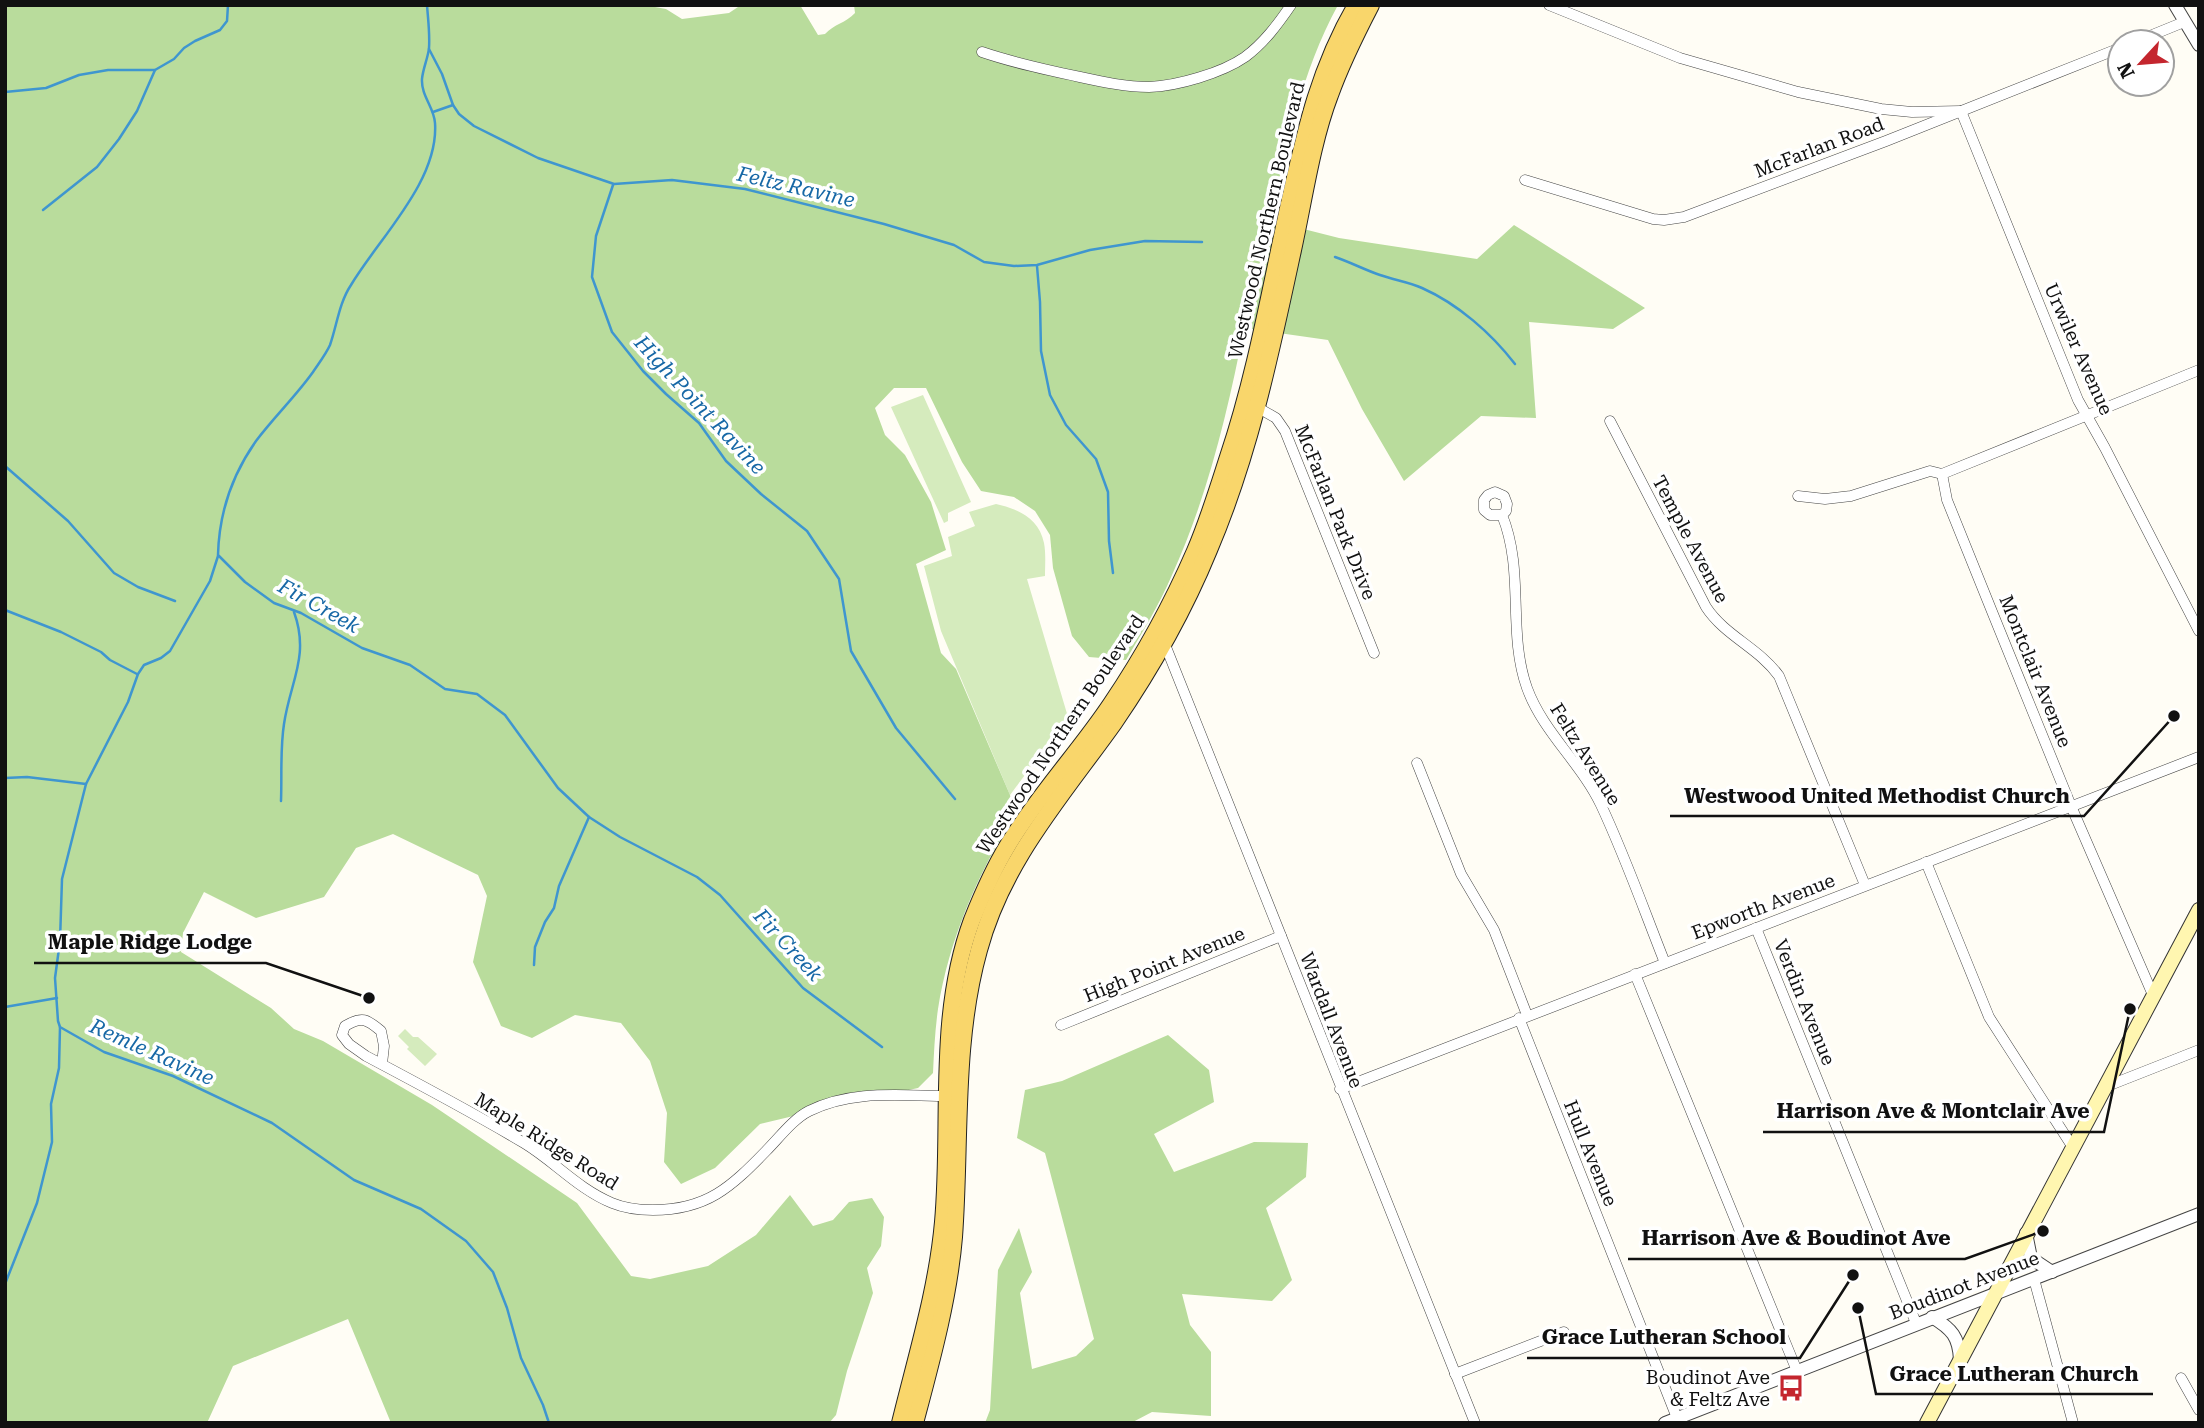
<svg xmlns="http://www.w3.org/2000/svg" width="2204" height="1428" font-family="'Roboto Serif',serif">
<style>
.green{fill:#d5ebbd}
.forest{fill:#b9dc9c}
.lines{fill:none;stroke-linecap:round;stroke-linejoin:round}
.stream{stroke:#3f96cf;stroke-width:2.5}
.minor-casing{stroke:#444;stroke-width:11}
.tertiary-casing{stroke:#444;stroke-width:14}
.secondary-casing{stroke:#333;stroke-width:16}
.primary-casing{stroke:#222;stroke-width:18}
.minor{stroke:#fff;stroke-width:10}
.tertiary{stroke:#fff;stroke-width:12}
.secondary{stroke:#fff6b0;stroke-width:14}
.primary{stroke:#f9d66b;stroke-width:16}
.labels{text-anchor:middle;stroke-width:7;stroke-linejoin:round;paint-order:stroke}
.street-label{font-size:19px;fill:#111;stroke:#fff}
.poi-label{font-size:19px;fill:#111;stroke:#fff;text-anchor:end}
.water-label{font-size:21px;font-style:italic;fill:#1768a6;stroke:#fff}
.leader{fill:none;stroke:#111;stroke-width:2.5}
.callout-dot{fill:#111;stroke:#fff;stroke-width:2.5}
.callout-label{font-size:21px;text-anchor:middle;font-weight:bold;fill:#111;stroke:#fff;stroke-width:7;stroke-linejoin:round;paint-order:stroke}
</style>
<rect width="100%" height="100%" fill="#fffdf5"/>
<!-- green -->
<g class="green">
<path d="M 923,395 L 971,502 L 948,513 L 948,521 L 944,523 L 891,407 Z"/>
<path d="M 996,504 C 1018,509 1039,518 1044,543 C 1046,553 1045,566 1045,576 L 1027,579 L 1068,717 L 1010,795 L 941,631 L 924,566 L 952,556 L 948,537 L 975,526 L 969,512 Z"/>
<path d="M 405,1029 L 413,1037 L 418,1037 L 437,1054 L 425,1066 L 407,1049 L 409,1047 L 398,1036 Z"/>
</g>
<!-- forest -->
<g class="forest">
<path d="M 5,5 L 644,5 L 666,9 L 682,19 L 729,13 L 741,5 L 800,5 L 818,35 L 825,34 C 834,24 846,23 855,13 L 854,5 L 1338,5 C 1301,73 1286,147 1272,221 L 1339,238 L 1477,259 L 1514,225 L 1645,308 L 1613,329 L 1529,322 L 1536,418 L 1481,416 L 1404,481 L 1362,409 L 1328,340 L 1244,328 C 1228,412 1207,498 1172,575 C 1159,605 1142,633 1126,660 L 1089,657 L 1072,636 L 1053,568 L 1050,535 L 1035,511 L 1014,497 L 981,491 L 962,462 L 926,388 L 894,388 L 875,408 L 885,435 L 905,455 L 931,502 L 946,550 L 916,564 L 941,653 L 956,669 L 1010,795 L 1014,816 C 977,875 949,940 938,1009 C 935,1030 934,1052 933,1073 L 918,1088 L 890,1094 L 856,1096 L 806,1113 L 760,1124 L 715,1168 L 681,1184 L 664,1162 L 667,1113 L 650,1061 L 621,1023 L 575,1015 L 532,1038 L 501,1026 L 473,962 L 487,896 L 478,875 L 393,834 L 356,848 L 324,897 L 256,918 L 204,892 L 183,933 L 181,952 L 271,1008 L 294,1029 L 323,1041 L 432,1105 L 577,1203 L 631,1276 L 650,1279 L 708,1266 L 756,1235 L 790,1195 L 813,1226 L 833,1220 L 849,1202 L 872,1198 L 884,1217 L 881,1246 L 867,1268 L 873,1293 L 847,1371 L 836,1415 L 829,1423 L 391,1423 L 348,1319 L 233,1366 L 207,1423 L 5,1423 Z"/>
<path d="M 1168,1035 L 1209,1070 L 1214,1102 L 1154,1134 L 1174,1172 L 1254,1142 L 1308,1143 L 1306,1177 L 1266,1208 L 1292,1280 L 1272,1301 L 1182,1294 L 1190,1325 L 1211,1352 L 1211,1416 L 1152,1412 L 1131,1423 L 985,1423 L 990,1410 L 998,1270 L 1019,1228 L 1032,1272 L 1020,1293 L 1032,1369 L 1076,1356 L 1094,1339 L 1045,1153 L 1017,1138 L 1025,1090 L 1062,1081 Z"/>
</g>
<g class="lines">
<!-- stream -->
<g class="stream">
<path d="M 427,5 C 428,19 430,33 429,48 C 428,58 423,68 422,79 C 421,96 434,107 435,123 C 439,181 379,238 351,285 C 339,303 337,325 330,345 C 326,354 319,363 313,372 C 296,396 274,417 256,441 C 232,475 219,514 218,555 L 245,582 L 274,603 L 301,613 L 362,648 L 410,665 L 445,689 L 477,694 L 505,715 L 558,788 L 589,817 L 620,837 L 697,877 L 720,895 L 803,988 L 882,1047"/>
<path d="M 429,49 L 442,74 L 453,105 L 459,114 L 474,126 L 538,158 L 614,184 L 672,180 L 745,189 L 884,224 L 954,245 L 984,262 L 1014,266 L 1037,265 L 1090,250 L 1145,241 L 1202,242"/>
<path d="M 5,92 L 46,88 L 79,75 L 108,70 L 155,70"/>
<path d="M 433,112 L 453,105"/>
<path d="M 613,185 L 596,236 L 592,277 L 612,332 L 643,371 L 666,394 L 699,423 L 726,461 L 761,494 L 807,531 L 839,579 L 851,651 L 896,728 L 955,799"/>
<path d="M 43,210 L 97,167 L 119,139 L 137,111 L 155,70 L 174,59 L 184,48 L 195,41 L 220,30 L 227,21 L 228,5"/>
<path d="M 1335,257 C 1350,262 1365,270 1380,275 C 1394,280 1409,282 1422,288 C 1458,304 1491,333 1515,364"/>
<path d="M 1037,266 L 1040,302 L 1041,351 L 1050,395 L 1066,425 L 1096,459 L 1108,492 L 1109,541 L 1113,573"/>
<path d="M 5,466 L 68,521 L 114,573 L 138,587 L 175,601"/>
<path d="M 218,556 L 210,581 L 170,651 L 161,658 L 144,665 L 138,674 L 128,702 L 86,784 L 62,879 L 60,941 L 55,978 L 58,1021 L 60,1027 L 104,1052 L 173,1076 L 272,1123 L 354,1180 L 421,1209 L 466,1241 L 493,1272 L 507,1308 L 521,1358 L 543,1405 L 549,1423"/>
<path d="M 5,610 L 61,632 L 101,652 L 110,660 L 137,674"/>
<path d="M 5,778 L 27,777 L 86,784"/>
<path d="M 281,801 C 282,776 280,749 284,724 C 290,682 310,656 294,612"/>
<path d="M 534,965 L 535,947 L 545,922 L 554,908 L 559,886 L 589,817"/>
<path d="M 5,1007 L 57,998"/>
<path d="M 5,1284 L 37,1203 L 52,1142 L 51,1104 L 59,1068 L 60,1027"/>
</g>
<!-- minor casing -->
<g class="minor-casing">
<g id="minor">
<path d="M 1549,5 L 1680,58 L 1798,92 L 1881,109 L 1912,112 L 1961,111 L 2078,400 L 2105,448 L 2199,631"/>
<path d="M 2135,42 L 2184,22"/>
<path d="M 982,52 C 1014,63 1047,70 1080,77 C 1103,82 1126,87 1149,87 C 1177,86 1222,73 1245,57 C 1264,43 1278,24 1291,5"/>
<path d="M 1525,180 L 1653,219 L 1664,220 L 1684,217 L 1886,141 L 2120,48"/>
<path d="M 1255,406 L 1276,418 L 1285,431 L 1374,653"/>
<path d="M 1610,421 L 1706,607 C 1725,636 1759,648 1779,676 L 1865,885"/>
<path d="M 1942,474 L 1947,500 L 1993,614 L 2071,806 L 2153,995"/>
<path d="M 1798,496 L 1825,499 L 1851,496 L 1930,471 L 1942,474 L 2199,370"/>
<path d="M 1502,515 L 1490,515 L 1484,510 L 1484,500 L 1488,495 L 1495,492 L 1504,496 L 1507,504 L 1506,511 L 1502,515 C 1525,571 1507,632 1527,688 C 1543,732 1581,763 1601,805 C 1625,856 1644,910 1665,963"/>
<path d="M 1164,642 L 1475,1423"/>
<path d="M 1417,763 L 1461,874 L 1494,930 L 1527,1015"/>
<path d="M 1926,862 L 1989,1017 L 2072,1146"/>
<path d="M 1756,928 L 1916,1323"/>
<path d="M 1635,974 L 1797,1371"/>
<path d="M 1519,1018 L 1677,1418"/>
<path d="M 1061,1025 L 1281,936"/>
<path d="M 382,1064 L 384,1046 L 381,1031 C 367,1019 362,1016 345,1026 L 342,1035 L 349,1044 L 366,1056 C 419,1084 472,1112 524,1143 C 554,1161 578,1189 612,1203 C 624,1208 640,1210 653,1210 C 707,1210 731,1187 766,1151 C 779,1138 793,1119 809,1111 C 853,1089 901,1096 949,1096"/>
<path d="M 2105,1087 L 2199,1050"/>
<path d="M 1340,1089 L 2199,757"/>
<path d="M 2034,1279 L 2073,1423"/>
<path d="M 1455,1374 L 1564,1332"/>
<path d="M 2181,1378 L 2199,1410"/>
</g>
</g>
<!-- tertiary casing -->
<g class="tertiary-casing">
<g id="tertiary">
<path d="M 2175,5 L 2199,45"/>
<path d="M 2026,1233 L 2031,1258 L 2052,1272"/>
<path d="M 1932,1317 C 1952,1329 1959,1337 1960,1360"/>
<path d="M 1665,1423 L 2199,1214"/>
</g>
</g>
<!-- secondary casing -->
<g class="secondary-casing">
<path id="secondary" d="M 1927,1423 L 2199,910"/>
</g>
<!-- primary casing -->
<g class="primary-casing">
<g id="primary">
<path d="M 900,1423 C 916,1357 937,1290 943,1222 C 952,1121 936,1017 972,920 C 982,895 994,868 1008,845 C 1038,795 1079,752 1111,704 C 1144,655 1172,604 1195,551 C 1208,521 1218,488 1228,457 C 1256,374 1271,285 1290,199 C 1306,128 1319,69 1356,5"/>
<path d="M 915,1423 C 931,1363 949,1298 954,1237 C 961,1142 953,1043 979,950 C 1003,861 1062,796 1114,723 C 1151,669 1184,611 1209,550 C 1250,454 1271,352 1293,250 C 1304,200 1312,142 1330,95 C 1341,64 1356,34 1371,5"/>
</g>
</g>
<!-- minor -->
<use href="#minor" class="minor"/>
<!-- tertiary -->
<use href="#tertiary" class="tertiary"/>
<!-- secondary -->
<use href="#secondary" class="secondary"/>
<!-- primary -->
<use href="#primary" class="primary"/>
</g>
<!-- icons -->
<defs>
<g id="bus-bare" transform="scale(2.1)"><path d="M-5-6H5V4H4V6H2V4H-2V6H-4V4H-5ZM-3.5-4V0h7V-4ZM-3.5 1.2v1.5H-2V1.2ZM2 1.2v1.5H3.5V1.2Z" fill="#c4262e" stroke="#fff" stroke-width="2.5" paint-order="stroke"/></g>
</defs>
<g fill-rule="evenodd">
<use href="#bus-bare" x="1791" y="1388"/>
</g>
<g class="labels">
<!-- street labels -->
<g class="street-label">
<text transform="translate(1819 147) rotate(-21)" y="7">McFarlan Road</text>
<text transform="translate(1266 220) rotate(-77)" y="7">Westwood Northern Boulevard</text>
<text transform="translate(2079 349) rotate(66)" y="7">Urwiler Avenue</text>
<text transform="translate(1336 512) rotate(68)" y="7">McFarlan Park Drive</text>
<text transform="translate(1691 539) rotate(62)" y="7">Temple Avenue</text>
<text transform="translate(2036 671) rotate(68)" y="7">Montclair Avenue</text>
<text transform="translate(1060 734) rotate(-56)" y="7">Westwood Northern Boulevard</text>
<text transform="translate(1586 754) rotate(58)" y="7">Feltz Avenue</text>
<text transform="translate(1763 906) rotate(-21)" y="7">Epworth Avenue</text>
<text transform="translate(1164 964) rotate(-22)" y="7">High Point Avenue</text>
<text transform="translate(1805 1002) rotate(68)" y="7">Verdin Avenue</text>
<text transform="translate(1332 1020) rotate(69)" y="7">Wardall Avenue</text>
<text transform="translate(547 1141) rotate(32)" y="7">Maple Ridge Road</text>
<text transform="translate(1591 1153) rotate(68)" y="7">Hull Avenue</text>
<text transform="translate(1964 1285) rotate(-21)" y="7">Boudinot Avenue</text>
</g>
<!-- poi labels -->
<g class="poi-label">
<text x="1770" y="1384">Boudinot Ave<tspan x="1770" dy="22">&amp; Feltz Ave</tspan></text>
</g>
<!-- water labels -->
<g class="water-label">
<text transform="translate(796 187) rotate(13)" y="7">Feltz Ravine</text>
<text transform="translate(700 405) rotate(47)" y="7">High Point Ravine</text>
<text transform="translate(319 606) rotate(29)" y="7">Fir Creek</text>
<text transform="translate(788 945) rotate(47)" y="7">Fir Creek</text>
<text transform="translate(152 1052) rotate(24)" y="7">Remle Ravine</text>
</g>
</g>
<!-- callouts -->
<path class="leader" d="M2174 716L2084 816H1670M369 998L266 963H34M2130 1009L2104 1132H1763M2043 1231L1965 1259H1628M1853 1275L1800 1358H1527M1858 1308L1876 1394H2153"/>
<g class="callout-dot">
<circle cx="2174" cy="716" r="7"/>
<circle cx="369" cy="998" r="7"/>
<circle cx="2130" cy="1009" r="7"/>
<circle cx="2043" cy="1231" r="7"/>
<circle cx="1853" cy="1275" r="7"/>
<circle cx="1858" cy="1308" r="7"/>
</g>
<g class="callout-label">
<text x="1877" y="803">Westwood United Methodist Church</text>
<text x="150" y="949">Maple Ridge Lodge</text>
<text x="1933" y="1118">Harrison Ave &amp; Montclair Ave</text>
<text x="1796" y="1245">Harrison Ave &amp; Boudinot Ave</text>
<text x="1664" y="1344">Grace Lutheran School</text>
<text x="2014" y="1381">Grace Lutheran Church</text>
</g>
<!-- border -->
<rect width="2204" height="1428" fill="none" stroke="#111111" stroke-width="14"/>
<!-- north arrow -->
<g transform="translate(2141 63) rotate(244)"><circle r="33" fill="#ffffff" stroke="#a0a0a0" stroke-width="2"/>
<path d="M0-5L12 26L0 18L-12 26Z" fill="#c4262e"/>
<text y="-10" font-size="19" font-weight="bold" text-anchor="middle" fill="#111111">N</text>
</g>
</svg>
